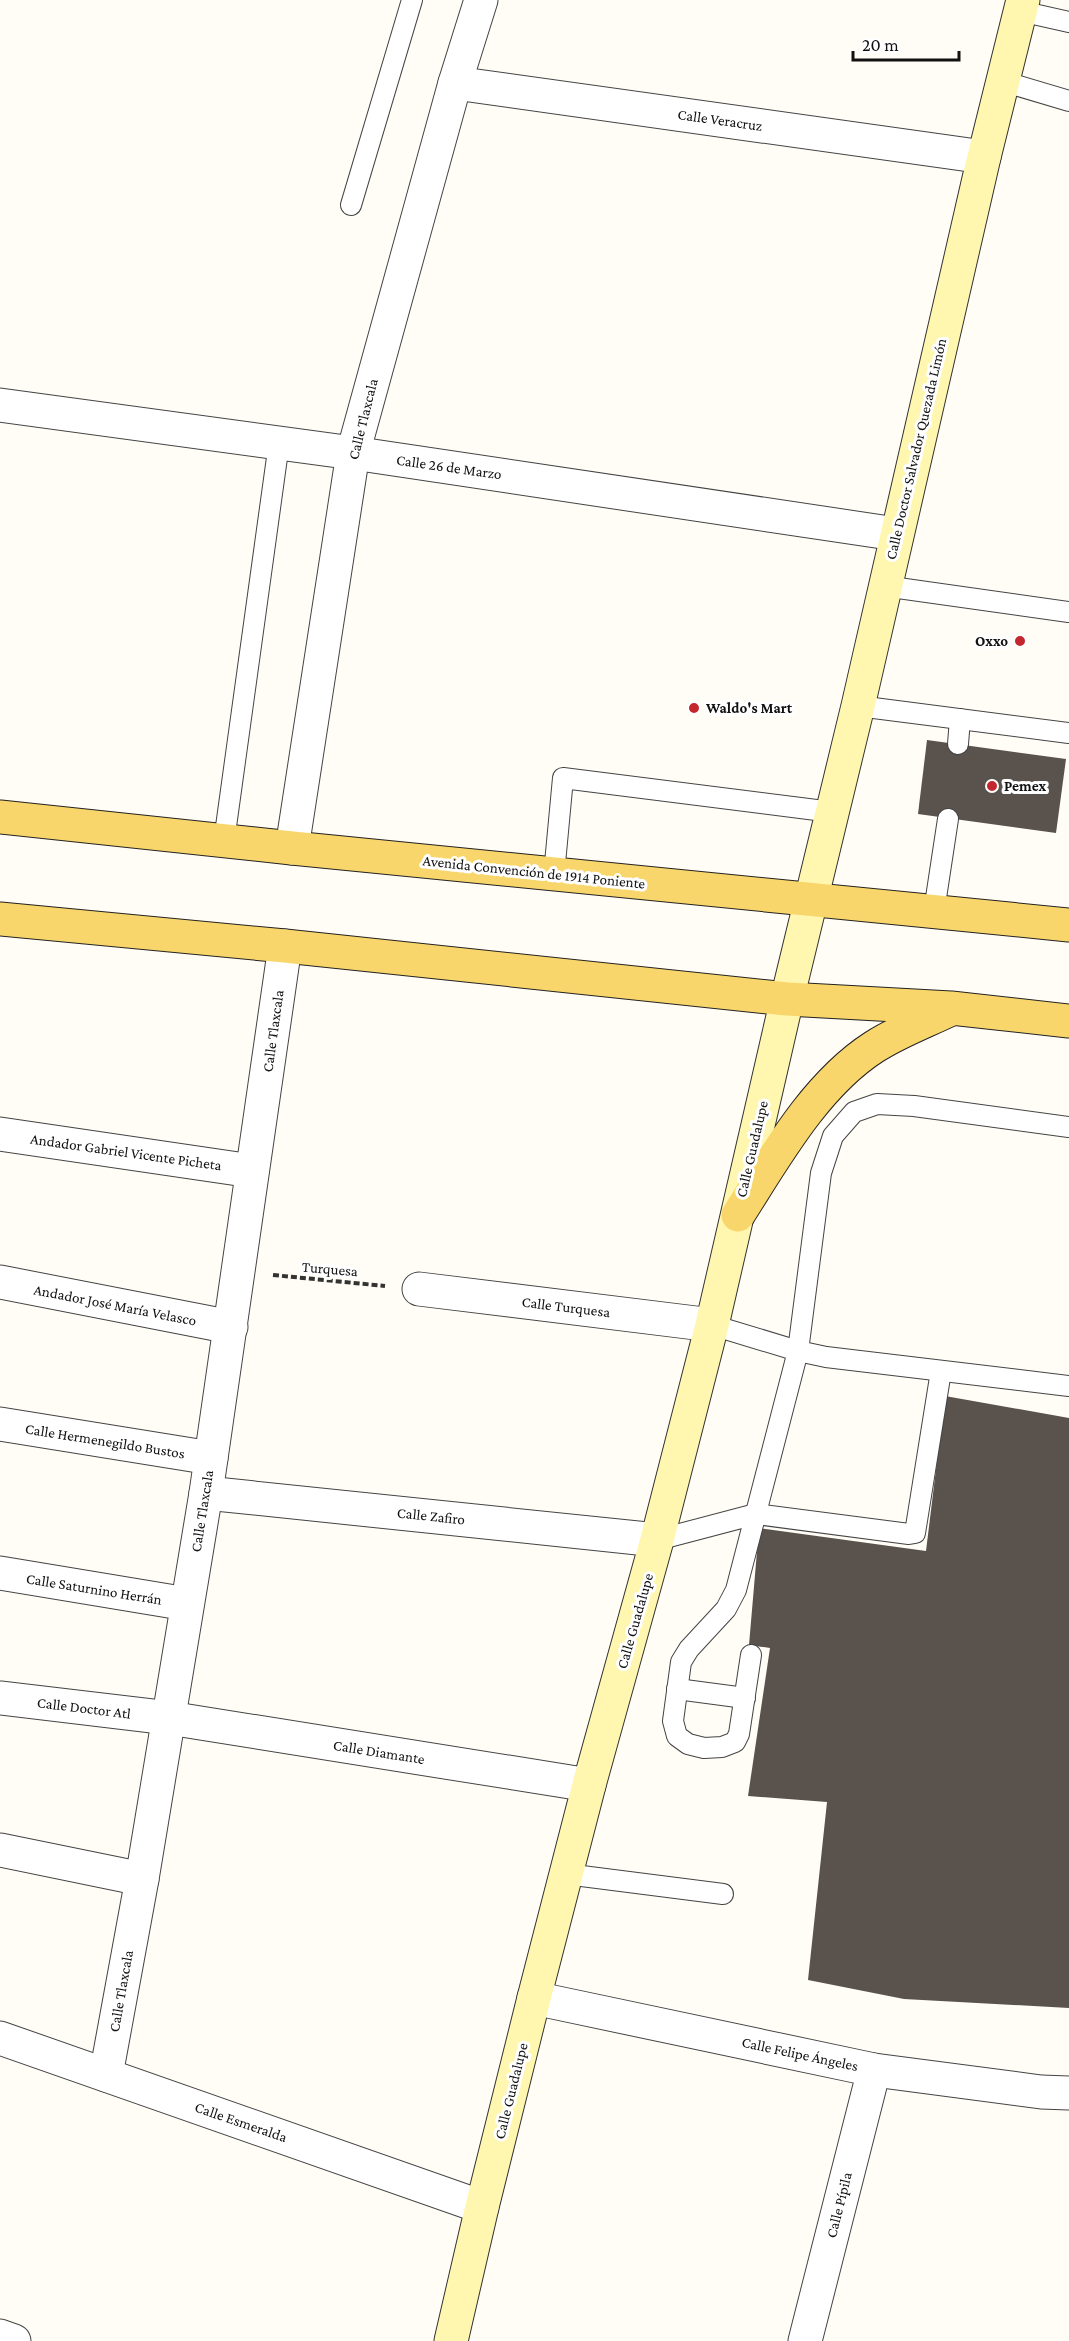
<svg xmlns="http://www.w3.org/2000/svg" width="1069" height="2341" font-family="'Crimson Pro',serif">
<style>
.building{fill:#5a524d}
.lines{fill:none;stroke-linecap:round;stroke-linejoin:round}
.lane-casing{stroke:#444;stroke-width:22}
.street-casing{stroke:#444;stroke-width:35}
.secondary-casing{stroke:#333;stroke-width:35}
.primary-casing{stroke:#222;stroke-width:35}
.path{stroke:#333;stroke-width:4;stroke-dasharray:6 3;stroke-linecap:butt}
.lane{stroke:#fff;stroke-width:20}
.street{stroke:#fff;stroke-width:33}
.secondary{stroke:#fff6b0;stroke-width:33}
.primary{stroke:#f9d66b;stroke-width:33}
.poi-dot{fill:#c4262e;stroke:#fff;stroke-width:2}
.labels{text-anchor:middle;stroke-width:6;stroke-linejoin:round;paint-order:stroke}
.street-label{font-size:15px;fill:#111;stroke:#fff}
.poi-label{font-size:15px;font-weight:bold;fill:#111;stroke:#fff;text-anchor:start}
</style>
<rect width="100%" height="100%" fill="#fffdf5"/>
<!-- building -->
<g class="building">
<path d="M 927,740 L 1066,759 L 1056,833 L 918,814 Z"/>
<path d="M 945,1396 L 1069,1418 L 1069,2008 L 904,1999 L 808,1980 L 827,1802 L 748,1796 L 770,1648 L 749,1645 L 759,1528 L 926,1551 Z"/>
</g>
<g class="lines">
<!-- lane casing -->
<g class="lane-casing">
<g id="lane">
<path d="M 1020,11 L 1069,22"/>
<path d="M 1002,81 L 1069,101"/>
<path d="M 351,205 L 412,0"/>
<path d="M 884,586 L 1069,612"/>
<path d="M 858,706 L 1069,733"/>
<path d="M 958,744 L 960,719"/>
<path d="M 224,841 L 279,443"/>
<path d="M 554,874 L 563,778 L 832,812"/>
<path d="M 934,911 L 948,819"/>
<path d="M 712,1325 L 798,1351 L 826,1357 L 1069,1386"/>
<path d="M 657,1540 L 756,1514 L 909,1534 L 915,1533 L 941,1371"/>
<path d="M 751,1655 L 739,1734 L 735,1742 L 722,1747 L 704,1748 L 688,1744 L 677,1736 L 673,1721 L 681,1662 L 689,1649 L 726,1609 L 736,1590 L 798,1351 L 821,1173 L 833,1136 L 854,1112 L 877,1104 L 914,1106 L 1069,1127"/>
<path d="M 677,1689 L 745,1698"/>
<path d="M 566,1874 L 723,1894"/>
</g>
</g>
<!-- street casing -->
<g class="street-casing">
<g id="street">
<path d="M 455,83 L 984,157"/>
<path d="M 0,405 L 353,453 L 896,534"/>
<path d="M 292,848 L 353,453 L 455,83 L 481,0"/>
<path d="M 0,1134 L 252,1171"/>
<path d="M 0,1282 L 231,1327"/>
<path d="M 419,1289 L 712,1325"/>
<path d="M 0,1424 L 211,1458"/>
<path d="M 206,1493 L 657,1540"/>
<path d="M 0,1573 L 187,1604"/>
<path d="M 0,1698 L 169,1718 L 589,1785"/>
<path d="M 0,1850 L 142,1879"/>
<path d="M 534,1998 L 874,2070 L 1041,2092 L 1069,2093"/>
<path d="M 0,2038 L 482,2207"/>
<path d="M 106,2075 L 142,1879 L 206,1493 L 285,946"/>
<path d="M 0,2336 L 14,2341"/>
<path d="M 805,2341 L 874,2070"/>
</g>
</g>
<!-- secondary casing -->
<g class="secondary-casing">
<path id="secondary" d="M 451,2341 L 482,2207 L 534,1998 L 589,1785 L 657,1540 L 712,1325 L 787,999 L 858,706 L 984,157 L 1023,0"/>
</g>
<!-- primary casing -->
<g class="primary-casing">
<g id="primary">
<path d="M 0,817 L 292,848 L 1069,925"/>
<path d="M 0,919 L 285,946 L 787,999 L 951,1008 L 1069,1021"/>
<path d="M 738,1215 C 775,1157 815,1085 874,1047 C 897,1032 924,1022 949,1010"/>
</g>
</g>
<!-- path -->
<path class="path" d="M 273,1275 L 385,1286"/>
<!-- lane -->
<use href="#lane" class="lane"/>
<!-- street -->
<use href="#street" class="street"/>
<!-- secondary -->
<use href="#secondary" class="secondary"/>
<!-- primary -->
<use href="#primary" class="primary"/>
</g>
<!-- markers -->
<g class="poi-dot">
<circle cx="1020" cy="641" r="6"/>
<circle cx="694" cy="708" r="6"/>
<circle cx="992" cy="786" r="6"/>
</g>
<g class="labels">
<!-- street labels -->
<g class="street-label">
<text transform="translate(720 120) rotate(8)" y="5">Calle Veracruz</text>
<text transform="translate(363 419) rotate(-76)" y="5">Calle Tlaxcala</text>
<text transform="translate(916 449) rotate(-77)" y="5">Calle Doctor Salvador Quezada Limón</text>
<text transform="translate(449 467) rotate(8)" y="5">Calle 26 de Marzo</text>
<text transform="translate(534 872) rotate(6)" y="5">Avenida Convención de 1914 Poniente</text>
<text transform="translate(273 1031) rotate(-82)" y="5">Calle Tlaxcala</text>
<text transform="translate(752 1149) rotate(-77)" y="5">Calle Guadalupe</text>
<text transform="translate(126 1152) rotate(8)" y="5">Andador Gabriel Vicente Picheta</text>
<text transform="translate(330 1269) rotate(5)" y="5">Turquesa</text>
<text transform="translate(115 1305) rotate(11)" y="5">Andador José María Velasco</text>
<text transform="translate(566 1307) rotate(7)" y="5">Calle Turquesa</text>
<text transform="translate(105 1441) rotate(9)" y="5">Calle Hermenegildo Bustos</text>
<text transform="translate(202 1511) rotate(-81)" y="5">Calle Tlaxcala</text>
<text transform="translate(431 1516) rotate(6)" y="5">Calle Zafiro</text>
<text transform="translate(94 1589) rotate(9)" y="5">Calle Saturnino Herrán</text>
<text transform="translate(635 1621) rotate(-74)" y="5">Calle Guadalupe</text>
<text transform="translate(84 1708) rotate(7)" y="5">Calle Doctor Atl</text>
<text transform="translate(379 1752) rotate(9)" y="5">Calle Diamante</text>
<text transform="translate(121 1991) rotate(-80)" y="5">Calle Tlaxcala</text>
<text transform="translate(800 2054) rotate(12)" y="5">Calle Felipe Ángeles</text>
<text transform="translate(511 2091) rotate(-76)" y="5">Calle Guadalupe</text>
<text transform="translate(241 2122) rotate(19)" y="5">Calle Esmeralda</text>
<text transform="translate(839 2205) rotate(-76)" y="5">Calle Pípila</text>
</g>
<!-- poi labels -->
<g class="poi-label">
<text x="1008" y="646" text-anchor="end">Oxxo</text>
<text x="706" y="713">Waldo's Mart</text>
<text x="1004" y="791">Pemex</text>
</g>
</g>
<!-- scale -->
<path d="M853 51v9h106v-9" fill="none" stroke="#111111" stroke-width="3"/>
<text x="862" y="51" font-size="18" fill="#111111" stroke="#ffffff" stroke-width="4.5" paint-order="stroke">20 m</text>
</svg>
